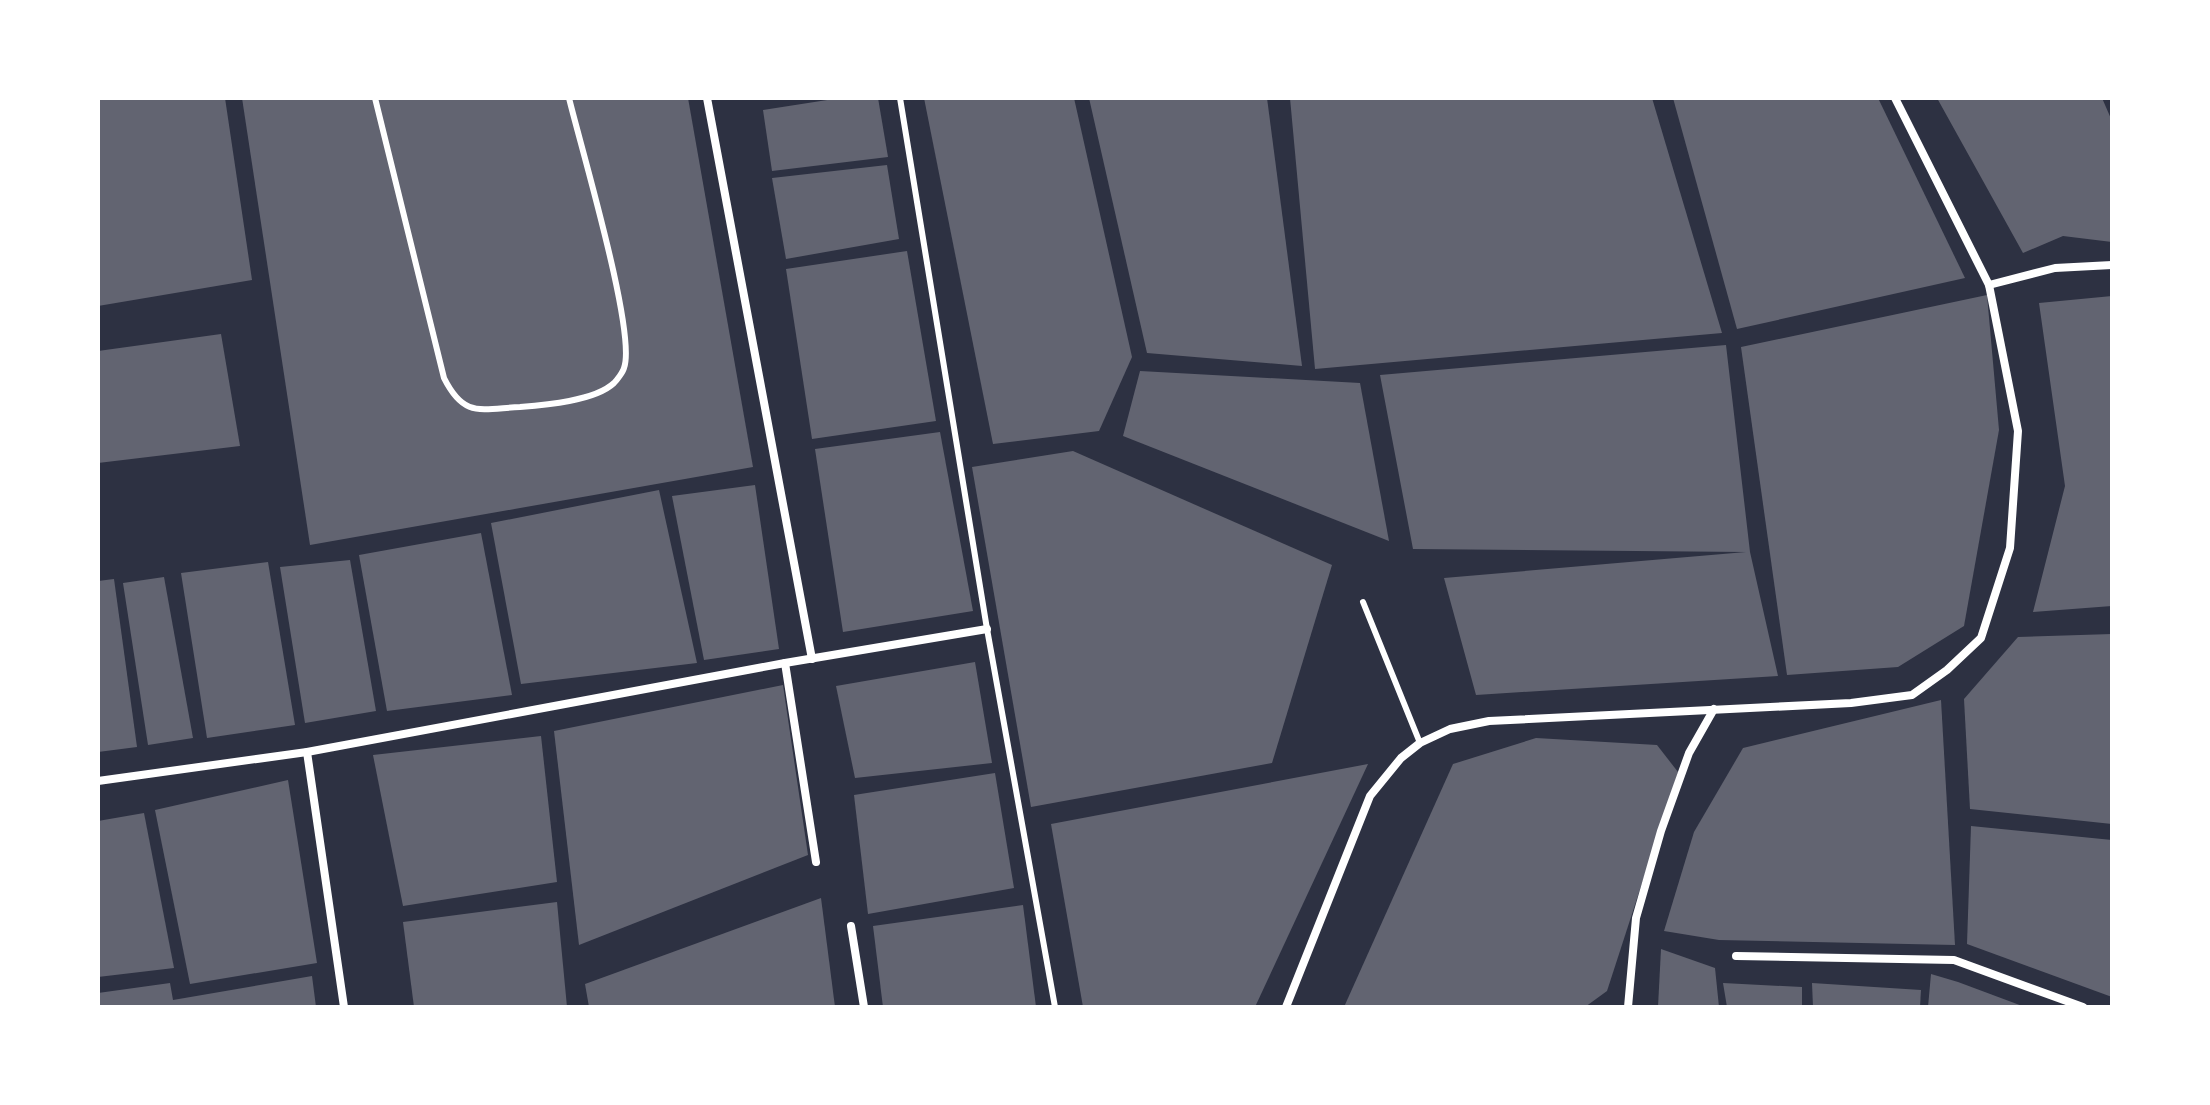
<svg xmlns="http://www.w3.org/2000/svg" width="2210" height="1105" font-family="'Open Sans',sans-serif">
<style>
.building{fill:#626471}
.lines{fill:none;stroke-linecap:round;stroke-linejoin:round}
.service{stroke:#fff;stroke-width:6}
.minor{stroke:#fff;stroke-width:8}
</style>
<rect width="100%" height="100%" fill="#2d3142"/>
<!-- building -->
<g class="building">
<path d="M 98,98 L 225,98 L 252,280 L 98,306 Z"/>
<path d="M 242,98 L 688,98 L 753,467 L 310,545 Z"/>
<path d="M 840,98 L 878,98 L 888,157 L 772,171 L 763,110 Z"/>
<path d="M 924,98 L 1074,98 L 1132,357 L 1099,431 L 993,444 Z"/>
<path d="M 1089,98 L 1267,98 L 1302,366 L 1147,353 Z"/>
<path d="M 1290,98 L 1652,98 L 1722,333 L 1315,369 Z"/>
<path d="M 1673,98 L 1878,98 L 1965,278 L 1737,329 Z"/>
<path d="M 1937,98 L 2102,98 L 2112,121 L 2112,242 L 2063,236 L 2023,253 Z"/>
<path d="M 887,165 L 899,239 L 786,259 L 772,178 Z"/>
<path d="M 907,251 L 936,421 L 812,439 L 786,269 Z"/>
<path d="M 1987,295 L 1999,430 L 1964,626 L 1898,667 L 1787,675 L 1741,347 Z"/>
<path d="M 2112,296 L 2112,606 L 2033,612 L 2065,486 L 2039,303 Z"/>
<path d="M 221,334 L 240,446 L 98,463 L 98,351 Z"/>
<path d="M 1726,345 L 1750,552 L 1778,676 L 1476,695 L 1444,578 L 1746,552 L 1413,549 L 1380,375 Z"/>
<path d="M 1140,371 L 1360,383 L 1389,541 L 1123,436 Z"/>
<path d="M 940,432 L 973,611 L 843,632 L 815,449 Z"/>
<path d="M 1073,451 L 1332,565 L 1272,763 L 1031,807 L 972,467 Z"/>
<path d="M 755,485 L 779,649 L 704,660 L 672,496 Z"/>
<path d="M 659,490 L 697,663 L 521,684 L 491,523 Z"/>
<path d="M 481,533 L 512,695 L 387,711 L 359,555 Z"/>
<path d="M 350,560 L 376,711 L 305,723 L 280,567 Z"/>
<path d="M 268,562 L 295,725 L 207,738 L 181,573 Z"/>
<path d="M 164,577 L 193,738 L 148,745 L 123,583 Z"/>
<path d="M 114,579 L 137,747 L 98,752 L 98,581 Z"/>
<path d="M 2112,634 L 2112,824 L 1970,809 L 1964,699 L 2018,637 Z"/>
<path d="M 975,662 L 992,763 L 855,778 L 836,686 Z"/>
<path d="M 783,685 L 808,855 L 579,945 L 554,731 Z"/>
<path d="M 1941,700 L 1955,945 L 1719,940 L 1664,931 L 1694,832 L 1743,748 Z"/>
<path d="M 541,736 L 557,882 L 403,906 L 373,755 Z"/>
<path d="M 1536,738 L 1657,745 L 1678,772 L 1607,991 L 1585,1007 L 1344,1007 L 1453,764 Z"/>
<path d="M 1368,764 L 1255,1007 L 1083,1007 L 1051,824 Z"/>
<path d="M 995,773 L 1014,888 L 868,914 L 854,795 Z"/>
<path d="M 288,780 L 317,963 L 190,984 L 155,810 Z"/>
<path d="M 144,813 L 174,968 L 98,977 L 98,821 Z"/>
<path d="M 1971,826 L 2112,840 L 2112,997 L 1967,944 Z"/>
<path d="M 821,898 L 835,1007 L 589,1007 L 585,984 Z"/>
<path d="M 557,902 L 567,1007 L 414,1007 L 403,922 Z"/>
<path d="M 1023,905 L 1036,1007 L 883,1007 L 873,926 Z"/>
<path d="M 1661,949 L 1715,968 L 1719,1007 L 1658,1007 Z"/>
<path d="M 1931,974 L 1958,982 L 2025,1007 L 1928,1007 Z"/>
<path d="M 312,976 L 316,1007 L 98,1007 L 98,993 L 170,983 L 173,1000 Z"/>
<path d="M 1723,983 L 1802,987 L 1802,1007 L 1727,1007 Z"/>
<path d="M 1812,983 L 1921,990 L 1920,1007 L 1813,1007 Z"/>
</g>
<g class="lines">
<!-- service -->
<g class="service">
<path d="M 375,98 L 444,378 C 464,418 480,409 520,407 C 545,405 595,401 614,383 C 617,380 623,372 624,368 C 637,334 580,144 569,98"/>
<path d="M 900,98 L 987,629 L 1055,1007"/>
<path d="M 1363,602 L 1420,743"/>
</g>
<!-- minor -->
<g class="minor">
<path d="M 707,98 L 812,659"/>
<path d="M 1989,285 L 2055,268 L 2112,265"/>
<path d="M 785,663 L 816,862"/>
<path d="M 307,752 L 344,1007"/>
<path d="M 98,781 L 307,752 L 785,663 L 987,629"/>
<path d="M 851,926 L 864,1007"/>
<path d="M 1736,956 L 1954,960 L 2083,1007"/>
<path d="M 1286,1007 L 1370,796 L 1401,758 L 1420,743 L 1450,729 L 1489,721 L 1851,703 L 1912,695 L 1947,670 L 1981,638 L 2010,548 L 2018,431 L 1989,285 L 1895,98"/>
<path d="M 1628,1007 L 1636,918 L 1661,831 L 1689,753 L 1714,709"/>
</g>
</g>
<!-- border -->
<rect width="2210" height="1105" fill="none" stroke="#ffffff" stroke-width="200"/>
</svg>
